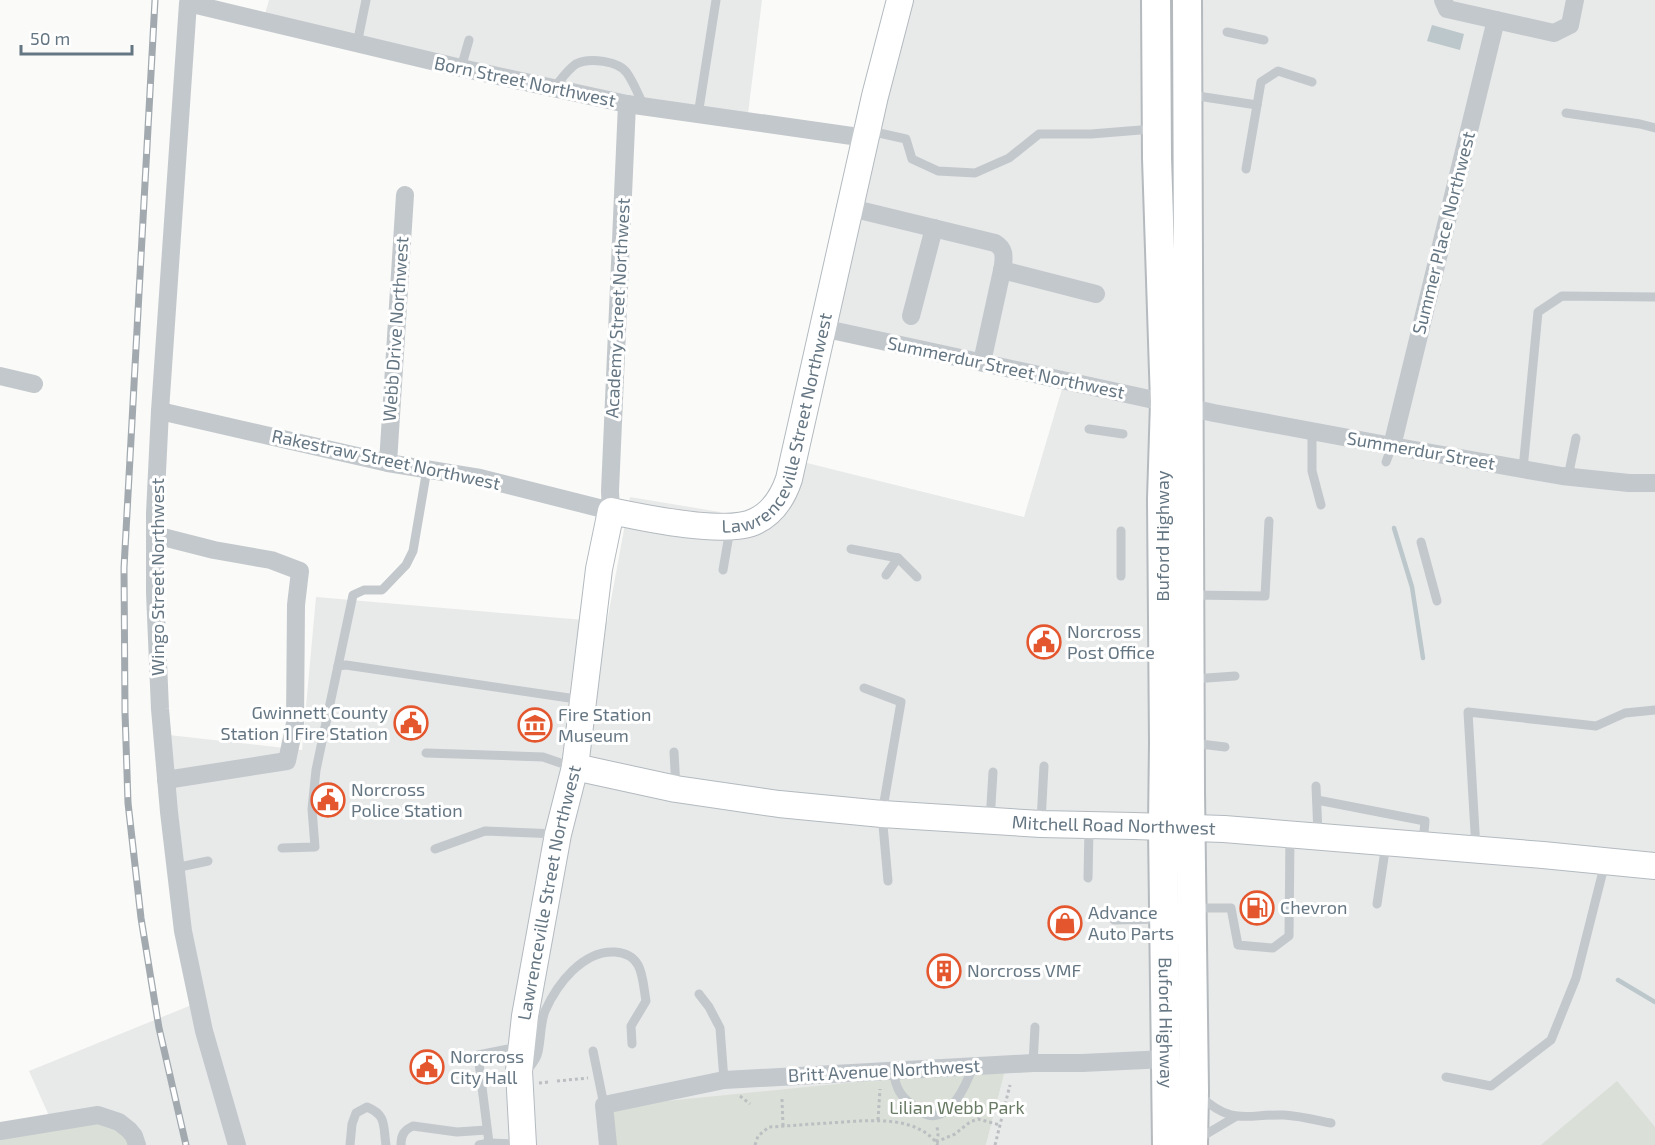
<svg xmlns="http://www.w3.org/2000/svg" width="1655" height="1145" font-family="'Exo 2',sans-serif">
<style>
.built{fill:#e8e9e9}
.green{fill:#dadfd7}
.water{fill:#bbc7cb}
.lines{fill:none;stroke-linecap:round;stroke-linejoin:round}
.stream{stroke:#bbc7cb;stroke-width:4.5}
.secondary-casing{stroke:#b3babf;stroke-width:28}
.primary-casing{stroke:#b5babe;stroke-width:32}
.path{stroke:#bbbfc2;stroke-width:3;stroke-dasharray:3 3;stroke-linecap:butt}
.lane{stroke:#c3c8cc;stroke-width:9}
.street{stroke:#c3c8cc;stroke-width:18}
.secondary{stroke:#fff;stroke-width:26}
.primary{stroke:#fff;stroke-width:28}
.rail-casing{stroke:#a2aab0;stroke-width:7}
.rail{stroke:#fff;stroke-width:4.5;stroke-dasharray:14;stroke-linecap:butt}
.labels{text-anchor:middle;stroke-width:6;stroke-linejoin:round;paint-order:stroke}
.street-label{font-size:18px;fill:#657683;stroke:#fff}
.poi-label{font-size:18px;fill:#657683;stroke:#fff;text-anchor:start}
.park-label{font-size:18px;fill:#687a64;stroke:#fff}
</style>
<rect width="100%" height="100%" fill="#fafaf8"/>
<!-- built -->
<g class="built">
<path d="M 269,0 L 762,0 L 748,114 L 595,92 L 263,21 Z"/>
<path d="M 888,0 L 1655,0 L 1655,1145 L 986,1145 L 1006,1067 L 611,1145 L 62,1145 L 29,1071 L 199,1002 L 169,735 L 302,750 L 316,597 L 607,622 L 630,497 L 768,520 L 787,458 L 1024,517 L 1067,372 L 824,332 Z"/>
</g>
<!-- green -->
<g class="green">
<path d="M 1006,1067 L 986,1145 L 611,1145 L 607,1107 Z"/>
<path d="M 1617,1081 L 1655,1127 L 1655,1145 L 1541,1145 Z"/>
<path d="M 98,1115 L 137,1145 L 0,1145 L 0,1131 Z"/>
</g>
<!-- water -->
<path class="water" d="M 1432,25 L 1464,34 L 1460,50 L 1427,41 Z"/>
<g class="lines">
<!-- stream -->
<g class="stream">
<path d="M 1394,528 L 1412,587 L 1423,658"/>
<path d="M 1618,980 L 1655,1002"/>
</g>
<!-- secondary casing -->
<g class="secondary-casing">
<g id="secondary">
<path id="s1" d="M 575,767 L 676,789 L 779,804 L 882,814 L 1041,824 L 1134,826 L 1224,829 L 1543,855 L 1655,866"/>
<path id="s2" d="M 523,1145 L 519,1071 L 525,1016 L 558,834 L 575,767 L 599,569 L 611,511 C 644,518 727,536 756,521 C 774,512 783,497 789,479 L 875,96 L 900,0"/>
</g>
</g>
<!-- primary casing -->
<g class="primary-casing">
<g id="primary">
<path id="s3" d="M 1156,0 L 1157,158 L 1165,402 L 1162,499 L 1164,742 L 1163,827 L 1167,1145"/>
<path d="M 1187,0 L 1190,792 L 1194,1091 L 1193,1145"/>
</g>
</g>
<!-- path -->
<g class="path">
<path d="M 557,1081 L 588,1078"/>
<path d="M 539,1083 L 549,1082"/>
<path d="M 740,1096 L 750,1104"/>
<path d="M 782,1099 L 783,1126"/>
<path d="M 878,1120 L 880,1089"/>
<path d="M 936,1142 L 955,1134 L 970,1122 L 978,1119 L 1000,1125"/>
<path d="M 936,1142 L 938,1135 L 937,1126"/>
<path d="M 755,1145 L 758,1136 L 769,1127 C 789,1126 809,1124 829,1123 C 863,1121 916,1113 938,1145"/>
<path d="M 995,1145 L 1010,1085"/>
</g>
<!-- lane -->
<g class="lane">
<path d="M 1227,32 L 1264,40"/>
<path d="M 357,44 L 366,0"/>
<path d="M 461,68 L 469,40"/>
<path d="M 554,88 C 560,81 567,70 576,64 C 589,57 619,61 627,73 C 634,83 639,96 644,107"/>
<path d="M 1191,95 L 1257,105"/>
<path d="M 1566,113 L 1640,124 L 1655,128"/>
<path d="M 698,115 L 716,0"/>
<path d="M 870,131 L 906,139 L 912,159 L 938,171 L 975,173 L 1009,158 L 1039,134 L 1091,134 L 1153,129"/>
<path d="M 1246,169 L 1261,82 L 1278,71 L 1312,82"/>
<path d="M 1089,429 L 1123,434"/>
<path d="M 1312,431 L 1312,471 L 1321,505"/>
<path d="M 1386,462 L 1392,446"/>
<path d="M 1523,469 L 1538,312 L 1562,296 L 1655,297"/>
<path d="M 1568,477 L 1576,438"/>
<path d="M 1421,542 L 1437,601"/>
<path d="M 851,549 L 898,558 L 917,577"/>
<path d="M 723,570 L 730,529"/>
<path d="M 886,575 L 898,558"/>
<path d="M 1121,576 L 1121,531"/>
<path d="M 1192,595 L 1265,596 L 1269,521"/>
<path d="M 338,666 L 353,595 L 364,590 L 382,590 L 406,565 L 413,551 L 427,469"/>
<path d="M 1193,679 L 1235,676"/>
<path d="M 864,688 L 901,702 L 882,814 L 888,881"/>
<path d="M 1192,743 L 1225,747"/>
<path d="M 674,752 L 676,788"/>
<path d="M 426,753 L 543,757 L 572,767"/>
<path d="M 1316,786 L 1318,834"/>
<path d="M 1317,800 L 1425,821 L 1423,843"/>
<path d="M 990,821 L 993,772"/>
<path d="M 1041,822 L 1044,766"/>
<path d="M 282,848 L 315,847 L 312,809 L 316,770 L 338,666 L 346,665 L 583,700"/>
<path d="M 435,849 L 485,831 L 558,834"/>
<path d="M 1476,849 L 1468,712 L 1596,726 L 1625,713 L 1655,710"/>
<path d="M 175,868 L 208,861"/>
<path d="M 1088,878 L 1089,828"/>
<path d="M 1377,904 L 1386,844"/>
<path d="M 1196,908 L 1231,908 L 1238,945 L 1273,948 L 1289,936 L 1290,835"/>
<path d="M 1114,920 L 1160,919"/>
<path d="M 699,994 L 709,1007 L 720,1028 L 724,1080"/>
<path d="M 593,1051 L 604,1105"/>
<path d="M 1033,1063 L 1035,1027"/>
<path d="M 525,1070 L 529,1068 C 533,1063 537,1058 538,1052 C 541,1039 540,1024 545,1011 C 557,984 583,950 615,952 C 644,954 642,979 646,1001 L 631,1026 L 632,1044"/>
<path d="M 893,1071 C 896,1087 899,1096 914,1106 C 917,1108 921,1112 925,1114 C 950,1124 967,1083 973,1066"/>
<path d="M 1446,1077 L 1491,1086 L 1551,1040 L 1576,978 L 1605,863"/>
<path d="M 1200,1096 C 1233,1126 1245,1114 1284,1115 C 1300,1116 1316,1120 1331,1123"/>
<path d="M 1198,1139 L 1235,1117"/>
<path d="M 489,1143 L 478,1055 L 518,1047"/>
<path d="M 350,1145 L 352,1124 L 356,1113 L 367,1107 C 387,1115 383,1126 386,1145"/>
<path d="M 401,1145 C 401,1135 404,1130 413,1126 L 457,1132 L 487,1130"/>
<path d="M 479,1145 L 489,1143 L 521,1144"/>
</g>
<!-- street -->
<g class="street">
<path d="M 1443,0 L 1447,9 L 1554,33 L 1570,25 L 1575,0"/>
<path d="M 851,208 L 995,243 C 1005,249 1004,256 1003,266 L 982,362"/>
<path d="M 1002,270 L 1096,294"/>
<path d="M 911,316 L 934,228"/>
<path d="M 822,328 L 1214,413 L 1392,446 L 1562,476 L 1629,483 L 1655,483"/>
<path d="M 0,376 L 34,384"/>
<path d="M 160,411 L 388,463 L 480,478 L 611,511 L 610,491 L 627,104"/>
<path d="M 1392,446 L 1496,20"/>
<path d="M 388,463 L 405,195"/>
<path d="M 155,535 L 214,550 L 271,560 L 300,571 L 296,605 L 295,723 L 287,761 L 166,780"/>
<path d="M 0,1131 L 98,1115 L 119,1122 L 129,1130 L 134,1136 L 137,1145"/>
<path d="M 237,1145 L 204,1031 L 183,931 L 169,812 L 160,709 L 155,593 L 155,513 L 160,411 L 188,3 L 461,68 L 627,104 L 866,138"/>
<path d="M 608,1145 L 604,1105 L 724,1080 L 1033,1063 L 1082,1063 L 1166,1059"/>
</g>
<!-- secondary -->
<use href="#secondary" class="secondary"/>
<!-- primary -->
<use href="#primary" class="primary"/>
<!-- rail casing -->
<g class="rail-casing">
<path id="rail" d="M 155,0 L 124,568 L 125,712 L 128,803 L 141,918 L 159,1028 L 186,1145"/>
</g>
<!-- rail -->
<use href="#rail" class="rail"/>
</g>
<!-- icons -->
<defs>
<g id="civic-ring" transform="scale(1.725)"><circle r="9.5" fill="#fff" stroke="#e4572e" stroke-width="1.5"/><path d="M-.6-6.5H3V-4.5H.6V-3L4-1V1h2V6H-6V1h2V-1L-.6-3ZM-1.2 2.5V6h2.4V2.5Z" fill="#e4572e"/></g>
<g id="museum-ring" transform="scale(1.725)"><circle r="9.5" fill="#fff" stroke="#e4572e" stroke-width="1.5"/><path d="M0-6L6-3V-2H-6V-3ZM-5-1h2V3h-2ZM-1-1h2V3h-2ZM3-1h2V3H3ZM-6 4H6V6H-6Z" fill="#e4572e"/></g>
<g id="fuel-ring" transform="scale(1.725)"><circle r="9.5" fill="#fff" stroke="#e4572e" stroke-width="1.5"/><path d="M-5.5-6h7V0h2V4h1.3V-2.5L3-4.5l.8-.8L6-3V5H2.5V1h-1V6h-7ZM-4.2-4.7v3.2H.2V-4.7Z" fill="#e4572e"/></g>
<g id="shop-ring" transform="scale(1.725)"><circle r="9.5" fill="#fff" stroke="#e4572e" stroke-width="1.5"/><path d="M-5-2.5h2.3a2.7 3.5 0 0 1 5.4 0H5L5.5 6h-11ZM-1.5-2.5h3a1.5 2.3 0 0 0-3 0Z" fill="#e4572e"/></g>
<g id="building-ring" transform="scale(1.725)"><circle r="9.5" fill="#fff" stroke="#e4572e" stroke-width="1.5"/><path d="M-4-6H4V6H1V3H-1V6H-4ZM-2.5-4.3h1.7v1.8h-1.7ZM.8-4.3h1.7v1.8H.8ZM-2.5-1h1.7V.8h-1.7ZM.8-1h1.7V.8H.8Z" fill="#e4572e"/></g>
</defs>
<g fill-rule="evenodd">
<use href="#civic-ring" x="1044" y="642"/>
<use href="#civic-ring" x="411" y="723"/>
<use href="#museum-ring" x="535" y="725"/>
<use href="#civic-ring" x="328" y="800"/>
<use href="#fuel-ring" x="1257" y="908"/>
<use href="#shop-ring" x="1065" y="923"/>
<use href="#building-ring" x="944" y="971"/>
<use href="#civic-ring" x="427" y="1067"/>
</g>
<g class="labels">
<!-- street labels -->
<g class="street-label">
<text transform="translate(525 82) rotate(12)" y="6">Born Street Northwest</text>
<text transform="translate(1444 233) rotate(-76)" y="6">Summer Place Northwest</text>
<text transform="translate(618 308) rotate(-87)" y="6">Academy Street Northwest</text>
<text transform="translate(396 329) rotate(-86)" y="6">Webb Drive Northwest</text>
<text transform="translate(1006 368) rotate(12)" y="6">Summerdur Street Northwest</text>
<text dy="6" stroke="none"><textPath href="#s2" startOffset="884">Lawrenceville Street Northwest</textPath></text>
<text transform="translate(1421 451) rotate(10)" y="6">Summerdur Street</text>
<text transform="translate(386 460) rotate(12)" y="6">Rakestraw Street Northwest</text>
<text transform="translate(1163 536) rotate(-90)" y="6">Buford Highway</text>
<text transform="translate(158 577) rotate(-90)" y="6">Wingo Street Northwest</text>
<text dy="6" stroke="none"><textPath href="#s1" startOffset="543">Mitchell Road Northwest</textPath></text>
<text dy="6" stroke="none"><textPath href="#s2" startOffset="255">Lawrenceville Street Northwest</textPath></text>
<text dy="6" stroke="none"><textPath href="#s3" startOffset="1023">Buford Highway</textPath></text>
<text transform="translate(884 1071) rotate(-3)" y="6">Britt Avenue Northwest</text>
</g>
<!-- poi labels -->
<g class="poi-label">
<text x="1067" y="638">Norcross<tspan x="1067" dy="21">Post Office</tspan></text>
<text x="388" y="719" text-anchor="end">Gwinnett County<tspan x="388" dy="21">Station 1 Fire Station</tspan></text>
<text x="558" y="721">Fire Station<tspan x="558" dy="21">Museum</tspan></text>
<text x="351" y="796">Norcross<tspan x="351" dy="21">Police Station</tspan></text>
<text x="1280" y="914">Chevron</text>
<text x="1088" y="919">Advance<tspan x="1088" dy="21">Auto Parts</tspan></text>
<text x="967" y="977">Norcross VMF</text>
<text x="450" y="1063">Norcross<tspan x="450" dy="21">City Hall</tspan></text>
</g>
<!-- park labels -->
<g class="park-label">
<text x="957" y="1114">Lilian Webb Park</text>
</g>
</g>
<!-- scale -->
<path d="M21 45v9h111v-9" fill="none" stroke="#657683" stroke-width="3"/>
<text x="30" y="45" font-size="18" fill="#657683" stroke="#ffffff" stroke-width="4.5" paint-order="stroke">50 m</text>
</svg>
